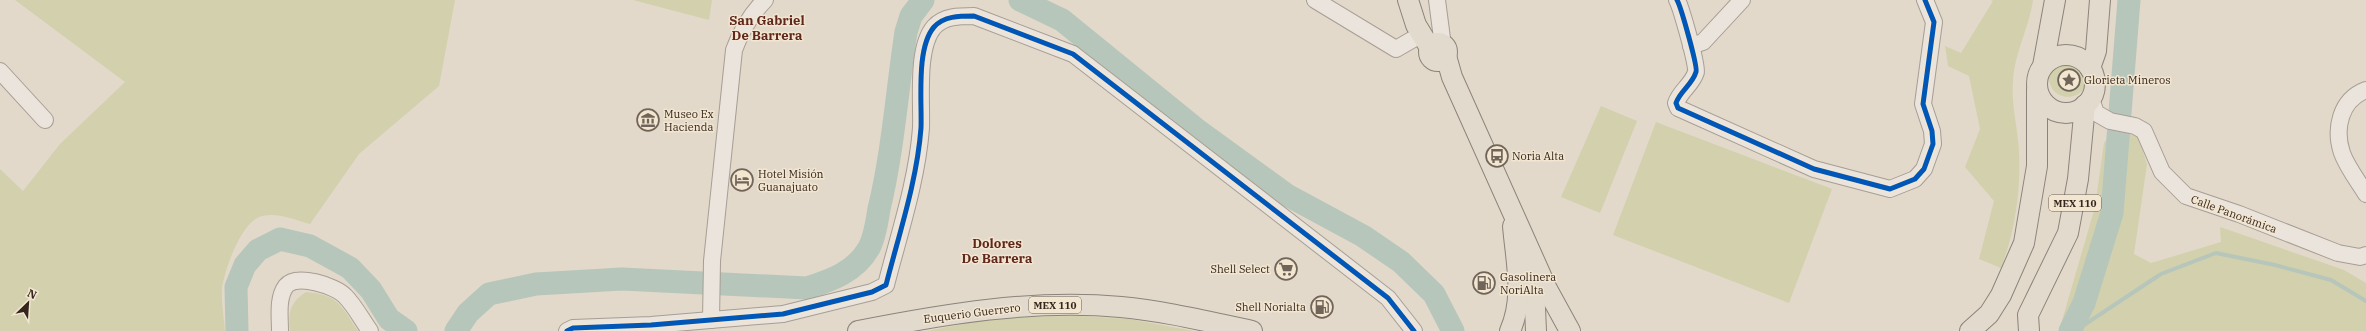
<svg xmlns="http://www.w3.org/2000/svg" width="2366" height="331" font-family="'IBM Plex Serif',serif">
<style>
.green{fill:#d3d0ad}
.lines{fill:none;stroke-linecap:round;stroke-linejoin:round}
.stream{stroke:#b6c6bb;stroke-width:4}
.river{stroke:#b6c6bb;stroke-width:23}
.minor-casing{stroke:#a79e94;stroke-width:18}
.major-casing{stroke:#8c847a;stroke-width:22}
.minor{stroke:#eae4dc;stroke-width:16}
.major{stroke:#e1dacd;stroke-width:20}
.cycleway-casing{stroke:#f3e6d0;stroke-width:8}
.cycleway{stroke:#0057b8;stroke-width:5}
.labels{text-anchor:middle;stroke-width:3;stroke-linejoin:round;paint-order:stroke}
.shield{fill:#f3e6d0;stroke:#6d6053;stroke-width:1}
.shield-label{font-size:10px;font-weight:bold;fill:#34261d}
.poi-label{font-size:11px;fill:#34261d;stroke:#f3e6d0;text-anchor:start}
.street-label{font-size:11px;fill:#34261d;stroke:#f3e6d0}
.quarter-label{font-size:13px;font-weight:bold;fill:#5f271e;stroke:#f3e6d0}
</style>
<rect width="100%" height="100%" fill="#e2d9ca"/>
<!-- green -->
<g class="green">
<path d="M 15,0 L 455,0 L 439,86 L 359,154 L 310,224 C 295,220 278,212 262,216 C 241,221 225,269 222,288 C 221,302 224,317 225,331 L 0,331 L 0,169 L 23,191 L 60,144 L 125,82 Z"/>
<path d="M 633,0 L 712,0 L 709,20 Z"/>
<path d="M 1991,0 L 2033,0 C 2029,28 2014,54 2013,82 C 2011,106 2018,128 2019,152 C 2021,191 2015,231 2001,268 L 1979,259 L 1994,201 L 1965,167 L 1980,129 L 1969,76 L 1948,66 L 1945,46 L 1961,53 L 1993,1 Z"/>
<circle cx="2068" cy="78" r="19"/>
<path d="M 1601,106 L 1637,121 L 1600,213 L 1561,197 Z"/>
<path d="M 1656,122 L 1832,189 L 1789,303 L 1613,235 Z"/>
<path d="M 2112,132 L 2138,136 L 2147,164 L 2134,254 L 2151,263 L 2221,242 L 2220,227 L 2344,270 L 2366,283 L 2366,331 L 2059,331 L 2095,207 L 2104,143 Z"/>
<path d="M 306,292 C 339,295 341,306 358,331 L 290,331 C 288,312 290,303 306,292 Z"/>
<path d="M 1080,316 L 1129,319 L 1194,331 L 927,331 L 999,317 Z"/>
</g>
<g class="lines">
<!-- stream -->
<path class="stream" d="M 2075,331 L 2161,274 L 2216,253 L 2275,265 L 2331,280 L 2366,301"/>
<!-- river -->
<g class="river">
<path d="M 1020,0 L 1062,20 L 1196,129 L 1287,195 L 1363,236 L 1401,262 L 1434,294 L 1453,331"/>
<path d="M 237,331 L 236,287 L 245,265 L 258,250 L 280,239 L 310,246 L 350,268 L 371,290 L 389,319 L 406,331"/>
<path d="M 456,331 L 468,313 L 489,294 L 536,284 L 622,279 L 807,288 C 832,280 855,272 869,248 C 875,237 877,221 879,209 C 893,151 897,91 906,32 L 911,16 L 923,0"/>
<path d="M 2070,331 L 2084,303 L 2112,213 L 2129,0"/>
</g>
<!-- minor casing -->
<g class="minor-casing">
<g id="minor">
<path d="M 1315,0 L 1396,49 L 1422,34"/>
<path d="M 1437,0 L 1443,46"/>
<path d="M 1677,0 C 1681,7 1698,67 1696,72 C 1692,85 1680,91 1676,103 L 1678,108 L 1814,169 L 1890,189 L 1915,179 L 1924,169 L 1933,144 L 1932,131 L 1923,104 L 1934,22 L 1925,0"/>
<path d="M 1691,46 L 1703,42 L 1742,0"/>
<path d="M 0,71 L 45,120"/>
<path d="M 2366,90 C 2340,100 2334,129 2342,153 C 2347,167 2358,181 2366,194"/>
<path d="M 2091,99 L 2096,113 L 2110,121 L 2135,126 L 2144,131 L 2162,172 L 2186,196 L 2239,214 L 2338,253 L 2360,257 L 2366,255"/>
<path d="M 711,320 L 712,261 L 734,50 C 741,31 750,15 765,0"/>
<path d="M 280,331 C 280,317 277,298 286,286 C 296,273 336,286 345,296 C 355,306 362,320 370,331"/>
<path d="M 567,331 L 573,328 L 651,325 L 783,314 L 872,292 L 886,285 C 899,234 917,181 921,128 C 922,100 916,48 934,27 C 944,16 959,16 974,16 L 1073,54 L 1388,298 L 1414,331"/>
</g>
</g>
<!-- major casing -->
<g class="major-casing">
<g id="major">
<path d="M 1408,0 L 1416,25 L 1430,48"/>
<circle cx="1438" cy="52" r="9"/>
<circle cx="2066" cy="84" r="29"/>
<path d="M 1446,56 L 1452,77 L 1547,289 L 1570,331"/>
<path d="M 2043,66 L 2055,0"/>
<path d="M 2090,68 L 2096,51 L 2100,0"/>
<path d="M 1530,267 L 1534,285 L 1536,331"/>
<path d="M 858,331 C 945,314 1032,299 1121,307 C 1165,311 1209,322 1252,331"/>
<path d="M 1510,331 C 1525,297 1516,262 1513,226"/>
<path d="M 1970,331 L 1989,314 L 2001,295 L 2024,243 L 2037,166 L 2037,90"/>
<path d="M 2029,331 L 2028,315 L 2068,233 L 2078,179 L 2085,105"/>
</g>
</g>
<!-- minor -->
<use href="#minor" class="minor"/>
<!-- major -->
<use href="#major" class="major"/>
<!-- cycleway casing -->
<g class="cycleway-casing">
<g id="cycleway">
<path d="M 1677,0 C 1681,7 1698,67 1696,72 C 1692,85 1680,91 1676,103 L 1678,108 L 1814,169 L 1890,189 L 1915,179 L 1924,169 L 1933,144 L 1932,131 L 1923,104 L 1934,22 L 1925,0"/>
<path d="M 567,331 L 573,328 L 651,325 L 783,314 L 872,292 L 886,285 C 899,234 917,181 921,128 C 922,100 916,48 934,27 C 944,16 959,16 974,16 L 1073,54 L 1388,298 L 1414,331"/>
</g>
</g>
<!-- cycleway -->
<use href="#cycleway" class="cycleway"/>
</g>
<!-- icons -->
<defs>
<g id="sight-ring" transform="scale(1.15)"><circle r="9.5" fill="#f3e6d0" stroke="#71655a" stroke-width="1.5"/><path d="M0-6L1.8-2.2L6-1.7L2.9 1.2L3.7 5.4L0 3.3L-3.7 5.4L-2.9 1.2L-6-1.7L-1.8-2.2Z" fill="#71655a"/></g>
<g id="museum-ring" transform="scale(1.15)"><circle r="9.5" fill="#f3e6d0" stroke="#71655a" stroke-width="1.5"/><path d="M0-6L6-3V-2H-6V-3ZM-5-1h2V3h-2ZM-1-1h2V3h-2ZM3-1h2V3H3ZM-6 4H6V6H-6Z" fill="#71655a"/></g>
<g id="bus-ring" transform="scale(1.15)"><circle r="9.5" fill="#f3e6d0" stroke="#71655a" stroke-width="1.5"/><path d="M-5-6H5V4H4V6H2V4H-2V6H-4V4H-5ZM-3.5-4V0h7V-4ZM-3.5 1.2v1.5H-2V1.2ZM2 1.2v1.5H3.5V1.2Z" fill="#71655a"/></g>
<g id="hotel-ring" transform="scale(1.15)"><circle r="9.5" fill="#f3e6d0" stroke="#71655a" stroke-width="1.5"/><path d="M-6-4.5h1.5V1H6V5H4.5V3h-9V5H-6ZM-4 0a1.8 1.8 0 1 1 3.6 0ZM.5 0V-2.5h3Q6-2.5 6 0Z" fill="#71655a"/></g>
<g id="supermarket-ring" transform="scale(1.15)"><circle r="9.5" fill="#f3e6d0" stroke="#71655a" stroke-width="1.5"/><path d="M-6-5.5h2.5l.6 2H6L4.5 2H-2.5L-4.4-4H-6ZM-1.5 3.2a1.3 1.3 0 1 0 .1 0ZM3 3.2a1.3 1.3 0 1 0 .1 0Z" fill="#71655a"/></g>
<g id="fuel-ring" transform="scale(1.15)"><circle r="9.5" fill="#f3e6d0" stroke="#71655a" stroke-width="1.5"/><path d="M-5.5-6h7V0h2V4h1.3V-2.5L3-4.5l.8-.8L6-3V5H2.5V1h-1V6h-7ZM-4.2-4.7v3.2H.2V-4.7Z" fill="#71655a"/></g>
</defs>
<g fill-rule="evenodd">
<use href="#sight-ring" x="2069" y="80"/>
<use href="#museum-ring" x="648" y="120"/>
<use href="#bus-ring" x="1497" y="156"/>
<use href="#hotel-ring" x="742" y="180"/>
<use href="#supermarket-ring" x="1286" y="269"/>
<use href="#fuel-ring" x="1484" y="283"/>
<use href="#fuel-ring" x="1322" y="307"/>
</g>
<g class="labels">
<!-- shield labels -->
<g class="shield">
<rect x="2049" y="195" width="52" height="16" rx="3"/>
<rect x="1029" y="297" width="52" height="16" rx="3"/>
</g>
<g class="shield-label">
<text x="2075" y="207">MEX 110</text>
<text x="1055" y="309">MEX 110</text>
</g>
<!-- poi labels -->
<g class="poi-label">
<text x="2084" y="84">Glorieta Mineros</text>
<text x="664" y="118">Museo Ex<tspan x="664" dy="13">Hacienda</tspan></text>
<text x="1512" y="160">Noria Alta</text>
<text x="758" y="178">Hotel Misión<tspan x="758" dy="13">Guanajuato</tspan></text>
<text x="1270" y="273" text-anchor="end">Shell Select</text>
<text x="1500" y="281">Gasolinera<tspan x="1500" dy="13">NoriAlta</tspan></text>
<text x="1306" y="311" text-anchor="end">Shell Norialta</text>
</g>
<!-- street labels -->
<g class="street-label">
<text transform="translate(2234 214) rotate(20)" y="4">Calle Panorámica</text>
<text transform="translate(972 313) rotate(-7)" y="4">Euquerio Guerrero</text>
</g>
<!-- quarter labels -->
<g class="quarter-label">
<text x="767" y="25">San Gabriel<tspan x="767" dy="15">De Barrera</tspan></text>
<text x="997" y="248">Dolores<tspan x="997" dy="15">De Barrera</tspan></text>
</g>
</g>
<!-- north arrow -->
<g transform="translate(28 303) rotate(25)" stroke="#f3e6d0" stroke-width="3" paint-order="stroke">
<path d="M0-3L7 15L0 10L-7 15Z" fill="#34261d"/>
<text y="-6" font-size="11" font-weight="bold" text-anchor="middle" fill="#34261d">N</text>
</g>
</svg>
